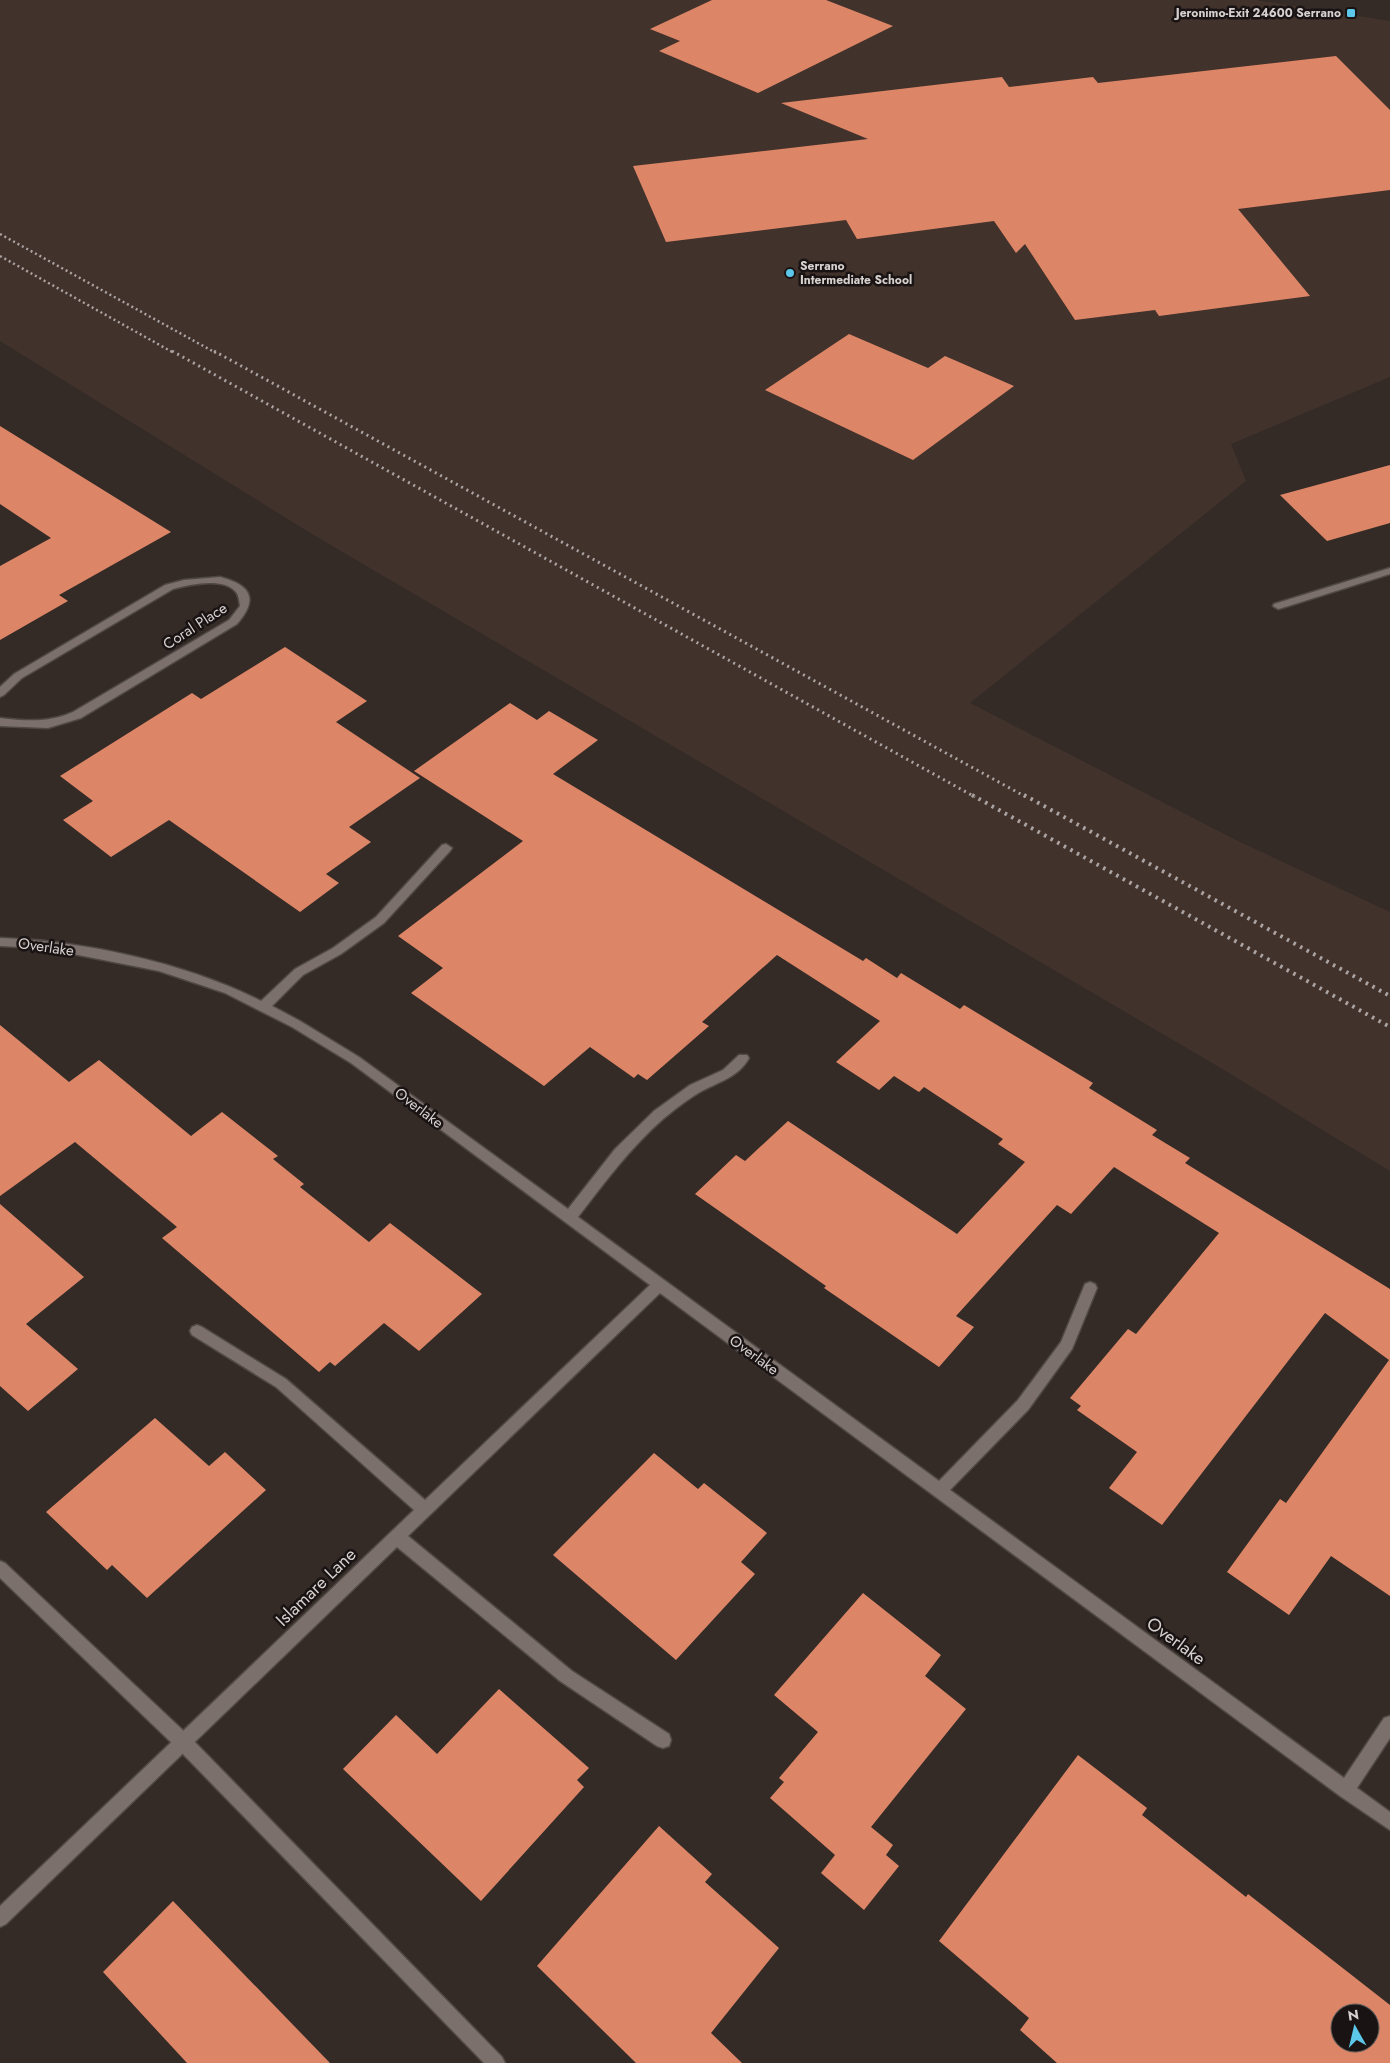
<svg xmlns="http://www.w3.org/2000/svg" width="1390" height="2063" font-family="Jost,sans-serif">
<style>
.built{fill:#42322c}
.building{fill:#dd8667;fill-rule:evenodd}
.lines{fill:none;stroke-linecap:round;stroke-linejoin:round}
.service-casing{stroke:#504845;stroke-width:3}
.minor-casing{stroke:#504845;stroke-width:3}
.service{fill:#7c706c;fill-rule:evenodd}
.minor{fill:#7c706c;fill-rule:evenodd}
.rail-far2{stroke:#aba4a2;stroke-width:2.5;stroke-dasharray:2 3;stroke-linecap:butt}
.rail-far1{stroke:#aba4a2;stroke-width:3;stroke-dasharray:2 4;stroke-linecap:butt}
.rail{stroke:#aba4a2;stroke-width:4;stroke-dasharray:2.5 5;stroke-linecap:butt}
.poi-dot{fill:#5cc7e8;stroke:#191413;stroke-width:2}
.labels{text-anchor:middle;stroke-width:5;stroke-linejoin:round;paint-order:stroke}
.far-poi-label{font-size:12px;font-weight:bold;fill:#d6d0ce;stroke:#191413;text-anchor:end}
.street-label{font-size:15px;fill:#d6d0ce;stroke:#191413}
.near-street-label{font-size:18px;fill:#d6d0ce;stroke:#191413}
</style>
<rect width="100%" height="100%" fill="#342b27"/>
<!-- built -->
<path class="built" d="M 0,0 L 1256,0 L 1390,21 L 1390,377 L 1231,444 L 1246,481 L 970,703 L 1236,840 L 1390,912 L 1390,1171 L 1224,1070 L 312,534 L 0,341 Z"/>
<!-- building -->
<g class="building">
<path d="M 712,0 L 826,0 L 893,26 L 758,93 L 659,51 L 680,41 L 650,29 Z"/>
<path d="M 1336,56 L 1390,110 L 1390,190 L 1238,209 L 1310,296 L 1159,316 L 1155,310 L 1075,320 L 1025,244 L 1016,253 L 994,221 L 857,239 L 846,220 L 666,242 L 633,166 L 868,139 L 781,103 L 1002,77 L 1009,87 L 1093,77 L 1098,83 Z"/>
<path d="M 849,334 L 928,368 L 945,356 L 1014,386 L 913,460 L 765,390 Z"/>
<path d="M 0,426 L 171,532 L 59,595 L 68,601 L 0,640 L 0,566 L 51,538 L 0,504 Z"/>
<path d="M 1390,465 L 1390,523 L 1327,541 L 1280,495 Z"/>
<path d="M 285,647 L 367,701 L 336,722 L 420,778 L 349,827 L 371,842 L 326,874 L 339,883 L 300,912 L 169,820 L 111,857 L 63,820 L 93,801 L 60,776 L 192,693 L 201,699 Z"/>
<path d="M 510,703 L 537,720 L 549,711 L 598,740 L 553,774 L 863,961 L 866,958 L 897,978 L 901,973 L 960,1009 L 964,1005 L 1093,1083 L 1089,1088 L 1157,1130 L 1152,1135 L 1190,1158 L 1185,1163 L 1390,1289 L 1390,1596 L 1331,1556 L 1289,1615 L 1227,1572 L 1280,1499 L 1286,1503 L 1389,1360 L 1325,1313 L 1162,1525 L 1109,1488 L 1137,1452 L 1077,1410 L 1081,1406 L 1070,1398 L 1128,1329 L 1136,1334 L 1219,1233 L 1114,1167 L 1071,1214 L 1057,1205 L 956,1316 L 974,1327 L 939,1367 L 824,1288 L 826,1286 L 695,1194 L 736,1155 L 745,1161 L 788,1121 L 957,1234 L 1025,1162 L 998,1144 L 1003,1139 L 924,1087 L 919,1092 L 894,1076 L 879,1090 L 836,1062 L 880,1021 L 777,955 L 702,1022 L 709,1026 L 647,1080 L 638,1074 L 634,1078 L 590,1047 L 544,1086 L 411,993 L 443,968 L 398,936 L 523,841 L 414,771 Z"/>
<path d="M 0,1025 L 69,1082 L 99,1060 L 191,1136 L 222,1112 L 278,1156 L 273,1159 L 304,1184 L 300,1187 L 369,1242 L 390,1223 L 482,1294 L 419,1351 L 384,1323 L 335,1366 L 330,1362 L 319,1372 L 162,1238 L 177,1227 L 75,1142 L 0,1196 Z"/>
<path d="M 0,1204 L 84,1277 L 26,1324 L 78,1369 L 28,1411 L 0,1386 Z"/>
<path d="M 155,1418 L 209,1466 L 225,1452 L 266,1490 L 147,1598 L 112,1565 L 107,1570 L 46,1512 Z"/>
<path d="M 654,1453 L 698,1489 L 704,1483 L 767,1533 L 741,1562 L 755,1574 L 676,1660 L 553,1555 Z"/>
<path d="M 863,1593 L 941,1655 L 925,1676 L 966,1709 L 871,1827 L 893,1845 L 886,1855 L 899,1866 L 864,1910 L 821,1873 L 835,1855 L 770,1798 L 784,1782 L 779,1778 L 818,1732 L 774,1695 Z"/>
<path d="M 499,1689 L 589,1768 L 577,1780 L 584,1787 L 481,1901 L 343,1769 L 396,1715 L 437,1754 Z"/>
<path d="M 1078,1755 L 1147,1808 L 1142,1815 L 1246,1897 L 1248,1894 L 1390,2005 L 1390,2063 L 1057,2063 L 1020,2030 L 1029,2018 L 939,1941 ZM 1340,2013 L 1370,2013 L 1370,2043 L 1340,2043 Z"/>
<path d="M 659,1826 L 712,1874 L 705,1882 L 779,1948 L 711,2033 L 742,2063 L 636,2063 L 537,1966 Z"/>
<path d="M 173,1901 L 330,2063 L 187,2063 L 103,1972 Z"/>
</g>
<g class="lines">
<!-- service casing -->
<g class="service-casing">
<path id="service" d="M 0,1561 L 5,1563 L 189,1736 L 502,2057 L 505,2063 L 484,2063 L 177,1748 L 0,1578 Z"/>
</g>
<!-- minor casing -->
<g class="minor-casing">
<g id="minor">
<path d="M 1390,568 L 1390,574 L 1282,608 L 1278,609 L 1273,606 L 1274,604 Z"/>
<path d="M 220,577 C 251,585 259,599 237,624 L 81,718 L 48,728 L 0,726 L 0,718 C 26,721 48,723 73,712 L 229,620 L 240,606 C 239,600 239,595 235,591 C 222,577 189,585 173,589 L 22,678 L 4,695 L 0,697 L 0,687 L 14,674 L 165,585 L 184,580 Z"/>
<path d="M 446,844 L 452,848 L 450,851 L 384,923 L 341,954 L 303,975 L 272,1006 L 300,1021 L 359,1057 L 568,1209 L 615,1149 L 654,1111 L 690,1085 L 723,1070 L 739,1055 L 747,1055 L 749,1058 C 739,1077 718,1082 700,1092 C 688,1099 674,1110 663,1119 C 630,1148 605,1182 578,1217 L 939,1481 L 1018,1400 L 1061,1342 L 1085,1284 L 1090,1282 L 1095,1284 L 1097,1288 L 1072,1349 L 1028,1410 L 950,1490 L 1344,1778 L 1384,1718 L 1390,1716 L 1390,1738 L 1357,1788 L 1390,1812 L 1390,1830 L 1340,1796 L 660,1293 L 408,1536 L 572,1671 L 669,1734 L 671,1740 L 669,1746 L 663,1748 L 657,1746 L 560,1681 L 397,1547 L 6,1924 L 0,1927 L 0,1906 L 414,1510 L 276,1387 L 192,1335 L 190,1331 L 192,1327 L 197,1325 L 202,1327 L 286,1379 L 425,1500 L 650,1285 L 351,1063 L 292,1027 L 225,993 L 159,971 L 43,948 L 0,946 L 0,938 C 85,941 186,963 261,1001 L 295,969 L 333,948 L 376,917 L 442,845 Z"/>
</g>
</g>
<!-- service -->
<use href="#service" class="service"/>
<!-- minor -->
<use href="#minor" class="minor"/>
<!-- rail-far2 -->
<g class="rail-far2">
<path d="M 0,234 L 216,353"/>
<path d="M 0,256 L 174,353"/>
</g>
<!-- rail-far1 -->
<g class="rail-far1">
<path d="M 172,351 L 975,797"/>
<path d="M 214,351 L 1026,797"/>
</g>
<!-- rail -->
<g class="rail">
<path d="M 972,795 L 1390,1027"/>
<path d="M 1024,795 L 1390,996"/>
</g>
</g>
<!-- markers -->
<g class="poi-dot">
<rect x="1346" y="8" width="10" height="10" rx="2.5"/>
<circle cx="790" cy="273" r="5"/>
</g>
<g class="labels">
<!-- far-poi labels -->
<g class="far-poi-label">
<text x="1341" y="17">Jeronimo-Exit 24600 Serrano</text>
<text x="800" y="270" text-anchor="start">Serrano<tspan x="800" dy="14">Intermediate School</tspan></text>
</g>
<!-- street labels -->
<g class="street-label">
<text transform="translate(195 626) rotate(-33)" y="5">Coral Place</text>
<text transform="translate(46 947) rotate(8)" y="5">Overlake</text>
<text transform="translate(419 1108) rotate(37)" y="5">Overlake</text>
<text transform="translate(754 1355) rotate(36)" y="5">Overlake</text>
</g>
<!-- near-street labels -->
<g class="near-street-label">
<text transform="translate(316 1587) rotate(-44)" y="6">Islamare Lane</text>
<text transform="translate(1176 1641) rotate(36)" y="6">Overlake</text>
</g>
</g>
<!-- north arrow -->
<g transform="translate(1355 2028) rotate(352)"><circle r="24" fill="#191413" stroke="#655f5e"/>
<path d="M0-4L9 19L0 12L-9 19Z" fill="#5cc7e8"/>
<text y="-8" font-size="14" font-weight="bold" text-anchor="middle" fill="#d6d0ce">N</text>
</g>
</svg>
